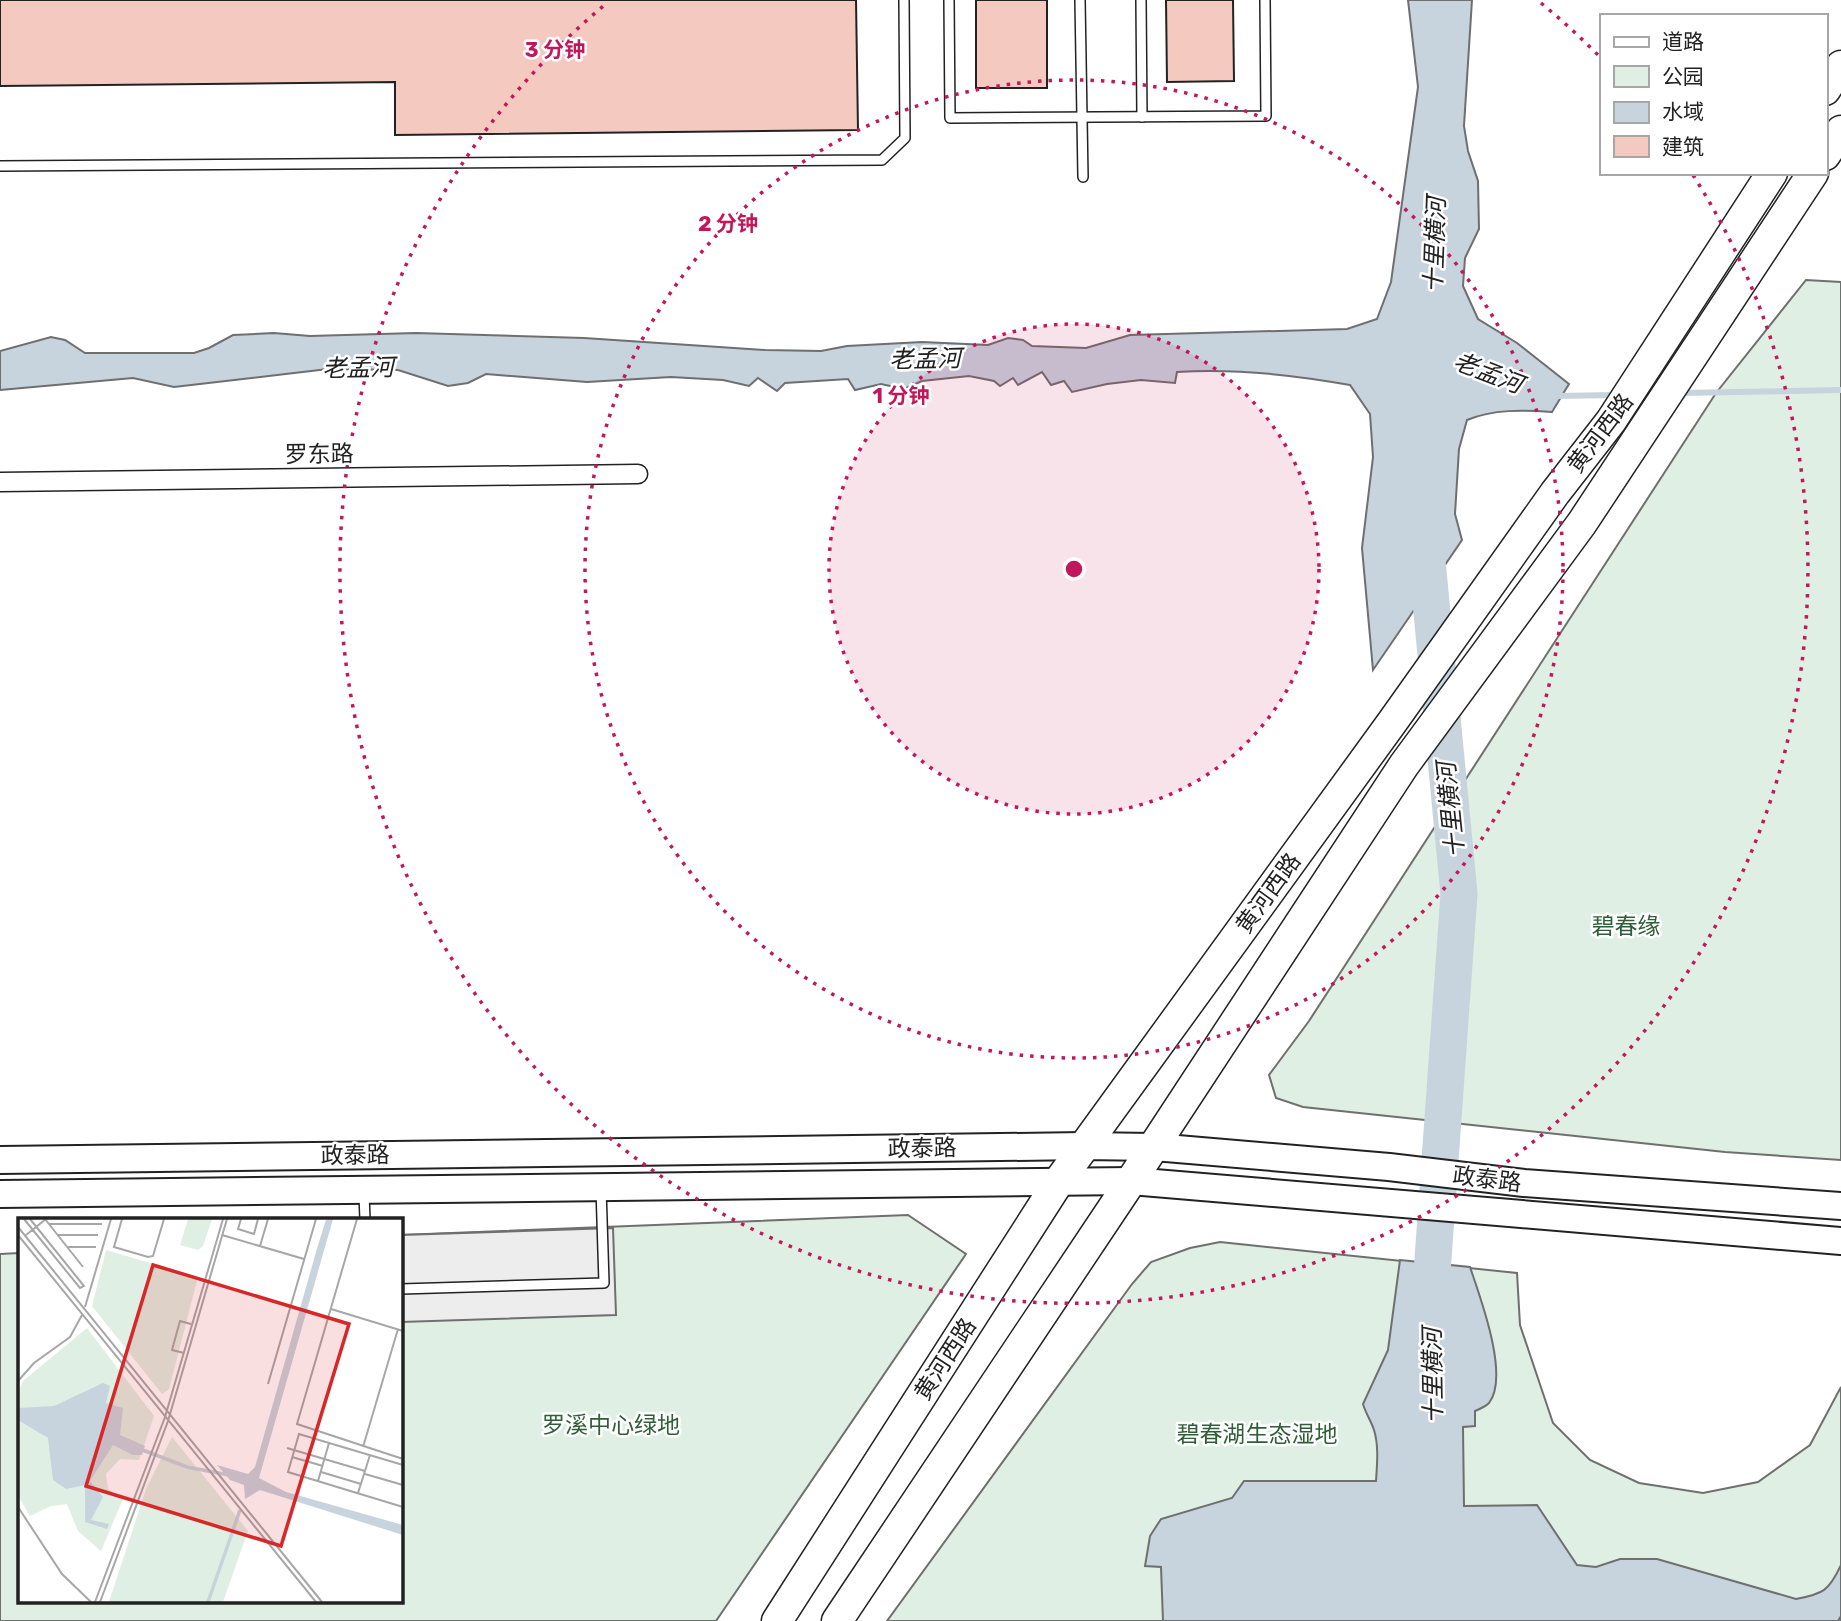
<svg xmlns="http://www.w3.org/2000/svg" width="1841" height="1621" font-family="Rubik,'Noto Sans SC',sans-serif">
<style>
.green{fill:#e0efe3;stroke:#6f6f6f;stroke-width:2}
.parking{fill:#ededed;stroke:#6f6f6f;stroke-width:2}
.water{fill:#c7d3dd;stroke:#6f6f6f;stroke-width:2}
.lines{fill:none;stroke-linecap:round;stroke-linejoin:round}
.stream{stroke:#c7d3dd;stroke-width:6}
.river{stroke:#c7d3dd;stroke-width:37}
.building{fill:#f3c9c0;stroke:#222;stroke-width:2}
.service-casing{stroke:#222;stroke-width:12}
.minor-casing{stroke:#222;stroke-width:21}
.secondary-casing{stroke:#222;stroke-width:30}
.primary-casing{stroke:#222;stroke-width:33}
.service{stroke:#fff;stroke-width:9}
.minor{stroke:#fff;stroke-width:18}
.secondary{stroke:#fff;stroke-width:26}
.primary{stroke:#fff;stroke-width:30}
.ring{fill:none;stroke:#c2185b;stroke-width:3.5;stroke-dasharray:3.5 7}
.labels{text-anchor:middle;stroke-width:5;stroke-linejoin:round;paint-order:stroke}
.street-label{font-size:23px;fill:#222;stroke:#fff}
.park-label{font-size:23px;fill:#2f5e38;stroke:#fff}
.water-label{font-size:24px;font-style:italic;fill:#222;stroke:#fff}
.inset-river{fill:none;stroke:#c7d3dd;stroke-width:3.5}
.inset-road{fill:none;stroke:#a7a7a7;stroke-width:2}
.view{fill:#d62828;fill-opacity:0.15;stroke:#d62828;stroke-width:3.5}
.inset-edge{fill:none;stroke:#222;stroke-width:3.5}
.centre{fill:#c2185b;stroke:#fff;stroke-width:3.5}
.ring-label{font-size:21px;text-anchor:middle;font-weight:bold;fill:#c2185b;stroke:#fff;stroke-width:5;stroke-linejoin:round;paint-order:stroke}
</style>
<rect width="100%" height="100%" fill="#fff"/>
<!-- green -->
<g class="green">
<path d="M 1806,280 L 1841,282 L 1841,1160 L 1725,1152 L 1303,1107 L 1276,1098 L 1269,1075 L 1309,1021 L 1716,393 Z"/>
<path d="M 908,1215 L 966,1254 L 716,1621 L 0,1621 L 0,1254 L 19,1253 L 19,1602 L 401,1602 L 401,1235 Z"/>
<path d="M 1220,1242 L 1517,1273 L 1520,1325 L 1553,1423 L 1590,1460 L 1639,1483 L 1703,1493 L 1758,1482 L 1810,1445 L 1841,1387 L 1841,1621 L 887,1621 L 1132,1284 L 1151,1262 L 1190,1248 Z"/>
</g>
<!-- parking -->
<path class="parking" d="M 613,1228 L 616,1315 L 401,1322 L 401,1235 Z"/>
<!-- water -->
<g class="water">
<path d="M 1408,0 L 1472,0 L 1464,126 L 1468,151 L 1478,181 L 1479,229 L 1465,258 L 1463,286 L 1478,319 L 1517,343 L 1569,384 L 1552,412 C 1524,410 1493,409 1467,420 L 1459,449 L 1455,514 L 1462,540 L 1373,670 L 1362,548 L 1373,457 L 1370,414 L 1350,385 C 1294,375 1234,368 1177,372 L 1175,383 L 1141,380 L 1107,384 L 1072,392 L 1064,381 L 1051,385 L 1042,372 L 1018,385 L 1013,378 L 1000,386 L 994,381 L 969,376 L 922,381 L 904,389 L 881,384 L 855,390 L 848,379 L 785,383 L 777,391 L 758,378 L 749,386 L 723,380 L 671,377 L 587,382 L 486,374 L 468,383 L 448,386 L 398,370 L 328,369 L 174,387 L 133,378 L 0,390 L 0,351 L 51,337 L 65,340 L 85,353 L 194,353 L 209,348 L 233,335 L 274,333 L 310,336 L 416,333 L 584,338 L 765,350 L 821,351 L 847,346 L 922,342 L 988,345 L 1008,338 L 1023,340 L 1032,346 L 1086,348 L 1130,335 L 1347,329 L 1377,319 L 1391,282 L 1418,87 Z"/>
<path d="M 1400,1260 L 1470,1267 C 1480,1297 1510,1376 1489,1403 C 1486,1406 1480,1409 1475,1411 L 1475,1426 L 1463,1427 L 1464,1506 L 1537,1505 L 1577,1565 L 1596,1567 L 1620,1559 L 1657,1559 L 1796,1599 C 1823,1594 1829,1591 1841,1565 L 1841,1616 L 1838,1621 L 1163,1621 L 1161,1567 L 1145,1566 L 1150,1536 L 1161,1519 L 1232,1498 L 1244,1481 L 1376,1481 C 1377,1465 1379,1446 1374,1430 C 1371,1421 1366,1414 1363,1404 L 1388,1350 Z"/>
</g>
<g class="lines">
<!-- stream -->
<g class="stream">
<path d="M 1680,393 L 1841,390"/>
<path d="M 1554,396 L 1617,395"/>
</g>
<!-- river -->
<path class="river" d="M 1425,540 L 1459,894 L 1431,1287 L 1431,1312"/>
</g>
<!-- building -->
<g class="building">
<path d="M 0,0 L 856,0 L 858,130 L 395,135 L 395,82 L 0,86 Z"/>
<rect x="976" y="0" width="71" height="88"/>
<path d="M 1166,0 L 1233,0 L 1234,81 L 1167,82 Z"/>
</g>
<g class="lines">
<!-- service casing -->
<g class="service-casing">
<g id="service">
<path d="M 949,0 L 950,118 L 1266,116 L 1265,0"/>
<path d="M 1080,0 L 1083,177"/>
<path d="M 1141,0 L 1142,117"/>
<path d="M 0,166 L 882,160 L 905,138 L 904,0"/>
<path d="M 364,1194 L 365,1220"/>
<path d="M 401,1289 L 604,1283 L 601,1188"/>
</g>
</g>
<!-- minor casing -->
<g class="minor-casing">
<path id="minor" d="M 0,482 L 638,474"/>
</g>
<!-- secondary casing -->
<g class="secondary-casing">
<g id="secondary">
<path d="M 0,1160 L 1084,1146 L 1154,1147 L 1389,1167 L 1524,1183 L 1841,1206"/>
<path d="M 0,1194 L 1131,1181 L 1841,1241"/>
</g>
</g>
<!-- primary casing -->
<g class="primary-casing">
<g id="primary">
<path d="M 1825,90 L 1841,66"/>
<path d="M 1825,155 L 1841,131"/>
<path d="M 777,1621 L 1059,1181 L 1393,721 L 1555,493 L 1611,421 L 1772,173"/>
<path d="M 837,1621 L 1131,1181 L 1404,765 L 1582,523 L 1813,173"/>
</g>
</g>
<!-- service -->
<use href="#service" class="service"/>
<!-- minor -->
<use href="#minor" class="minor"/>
<!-- secondary -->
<use href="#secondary" class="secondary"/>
<!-- primary -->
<use href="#primary" class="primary"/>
</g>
<!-- distance rings -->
<circle cx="1074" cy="569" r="245" fill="#c2185b" fill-opacity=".12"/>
<g class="ring">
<circle cx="1074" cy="569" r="245"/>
<circle cx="1074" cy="569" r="489"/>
<path d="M1541 3A734 734 0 0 1 1598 55M1693 175A734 734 0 1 1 607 3"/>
</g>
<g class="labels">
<!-- street labels -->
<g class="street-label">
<text transform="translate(1600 433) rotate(-53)" y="8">黄河西路</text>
<text transform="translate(319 454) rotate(-1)" y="8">罗东路</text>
<text transform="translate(1268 893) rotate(-54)" y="8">黄河西路</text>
<text transform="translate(922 1148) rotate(-1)" y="8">政泰路</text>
<text transform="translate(355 1155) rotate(-1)" y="8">政泰路</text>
<text transform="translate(1487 1179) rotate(7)" y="8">政泰路</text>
<text transform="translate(945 1359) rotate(-57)" y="8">黄河西路</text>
</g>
<!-- park labels -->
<g class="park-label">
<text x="1626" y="934">碧春缘</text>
<text x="611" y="1433">罗溪中心绿地</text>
<text x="1257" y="1442">碧春湖生态湿地</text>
</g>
<!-- water labels -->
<g class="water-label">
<text transform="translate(1435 245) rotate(-88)" y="8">十里横河</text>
<text transform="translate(925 359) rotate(-1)" y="8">老孟河</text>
<text transform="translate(358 368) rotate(-1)" y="8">老孟河</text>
<text transform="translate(1488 373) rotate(21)" y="8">老孟河</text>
<text transform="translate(1451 810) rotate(-96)" y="8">十里横河</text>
<text transform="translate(1433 1376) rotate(-91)" y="8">十里横河</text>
</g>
</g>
<!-- overview -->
<g transform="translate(18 1218)">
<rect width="385" height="385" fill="#fff"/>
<path d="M 170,1 L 194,1 L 185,28 L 180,32 L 162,27 ZM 88,32 L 180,59 L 151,171 L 144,176 L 74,88 ZM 69,110 L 136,198 L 121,242 L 102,241 L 88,256 L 90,271 L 105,281 L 83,333 L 60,313 L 49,286 L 33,288 L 12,298 L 0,278 L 0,175 L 5,163 ZM 154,219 L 230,313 L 205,384 L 91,384 L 128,271 Z" fill="#e0efe3"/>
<path d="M 315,1 L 241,260 L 268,274 L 385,307 L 385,317 L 242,272 L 227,281 L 226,267 L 212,262 L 199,247 L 230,256 L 237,249 L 300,27 L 308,2 ZM 85,165 L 92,168 L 88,185 L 105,190 L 102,217 L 127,228 L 124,237 L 115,237 L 95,227 L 72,263 L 85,279 L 73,302 L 91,306 L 89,311 L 67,304 L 67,267 L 48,271 L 35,262 L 30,220 L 0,202 L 0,190 L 36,188 Z" fill="#c7d3dd"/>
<path class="inset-river" d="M 122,231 L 169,249 L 211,257M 190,384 L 222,292"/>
<path class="inset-road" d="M 6,1 L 62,70 L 66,68 L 12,1M 27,1 L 65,49M 104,1 L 96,29 L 130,39 L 135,38 L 146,1M 223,1 L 220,11 L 236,16 L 240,1M 339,1 L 279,206 L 385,241M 31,6 L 84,6M 0,9 L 304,384M 0,17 L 298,384M 8,17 L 28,1M 40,17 L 80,17M 204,17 L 286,41M 242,28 L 250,1M 50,29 L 78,29M 67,89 L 93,1M 313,91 L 385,113M 166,135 L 154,132 L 162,103 L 173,106M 0,163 L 16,145 L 52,119 L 64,97M 250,166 L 298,1M 345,229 L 380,111M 269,230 L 347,253M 274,239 L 305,248M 385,247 L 281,216 L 270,254 L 385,289M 303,254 L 343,266M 347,256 L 385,267M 300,263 L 311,225M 340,275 L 352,237M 0,289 L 44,356 L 73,384M 77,384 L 147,199 L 205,1M 82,384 L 150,203 L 209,1"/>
<path class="view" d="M 135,47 L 331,106 L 263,328 L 68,268 Z"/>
<rect width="385" height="385" class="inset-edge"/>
</g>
<circle cx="1074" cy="569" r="10" class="centre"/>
<g class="ring-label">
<text x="555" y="57">3 分钟</text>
<text x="728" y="231">2 分钟</text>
<text x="901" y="403">1 分钟</text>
</g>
<!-- legend -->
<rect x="1600" y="14" width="228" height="161" fill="#ffffff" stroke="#a7a7a7" stroke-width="2"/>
<rect x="1614" y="37" width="35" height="10" fill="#ffffff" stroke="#a7a7a7" stroke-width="2"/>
<text x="1662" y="49" font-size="21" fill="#222222">道路</text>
<rect x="1614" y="66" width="35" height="21" fill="#e0efe3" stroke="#a7a7a7" stroke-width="2"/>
<text x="1662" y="84" font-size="21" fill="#222222">公园</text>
<rect x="1614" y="102" width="35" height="21" fill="#c7d3dd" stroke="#a7a7a7" stroke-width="2"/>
<text x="1662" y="119" font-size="21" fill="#222222">水域</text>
<rect x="1614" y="136" width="35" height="21" fill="#f3c9c0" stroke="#a7a7a7" stroke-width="2"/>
<text x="1662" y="154" font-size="21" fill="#222222">建筑</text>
</svg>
